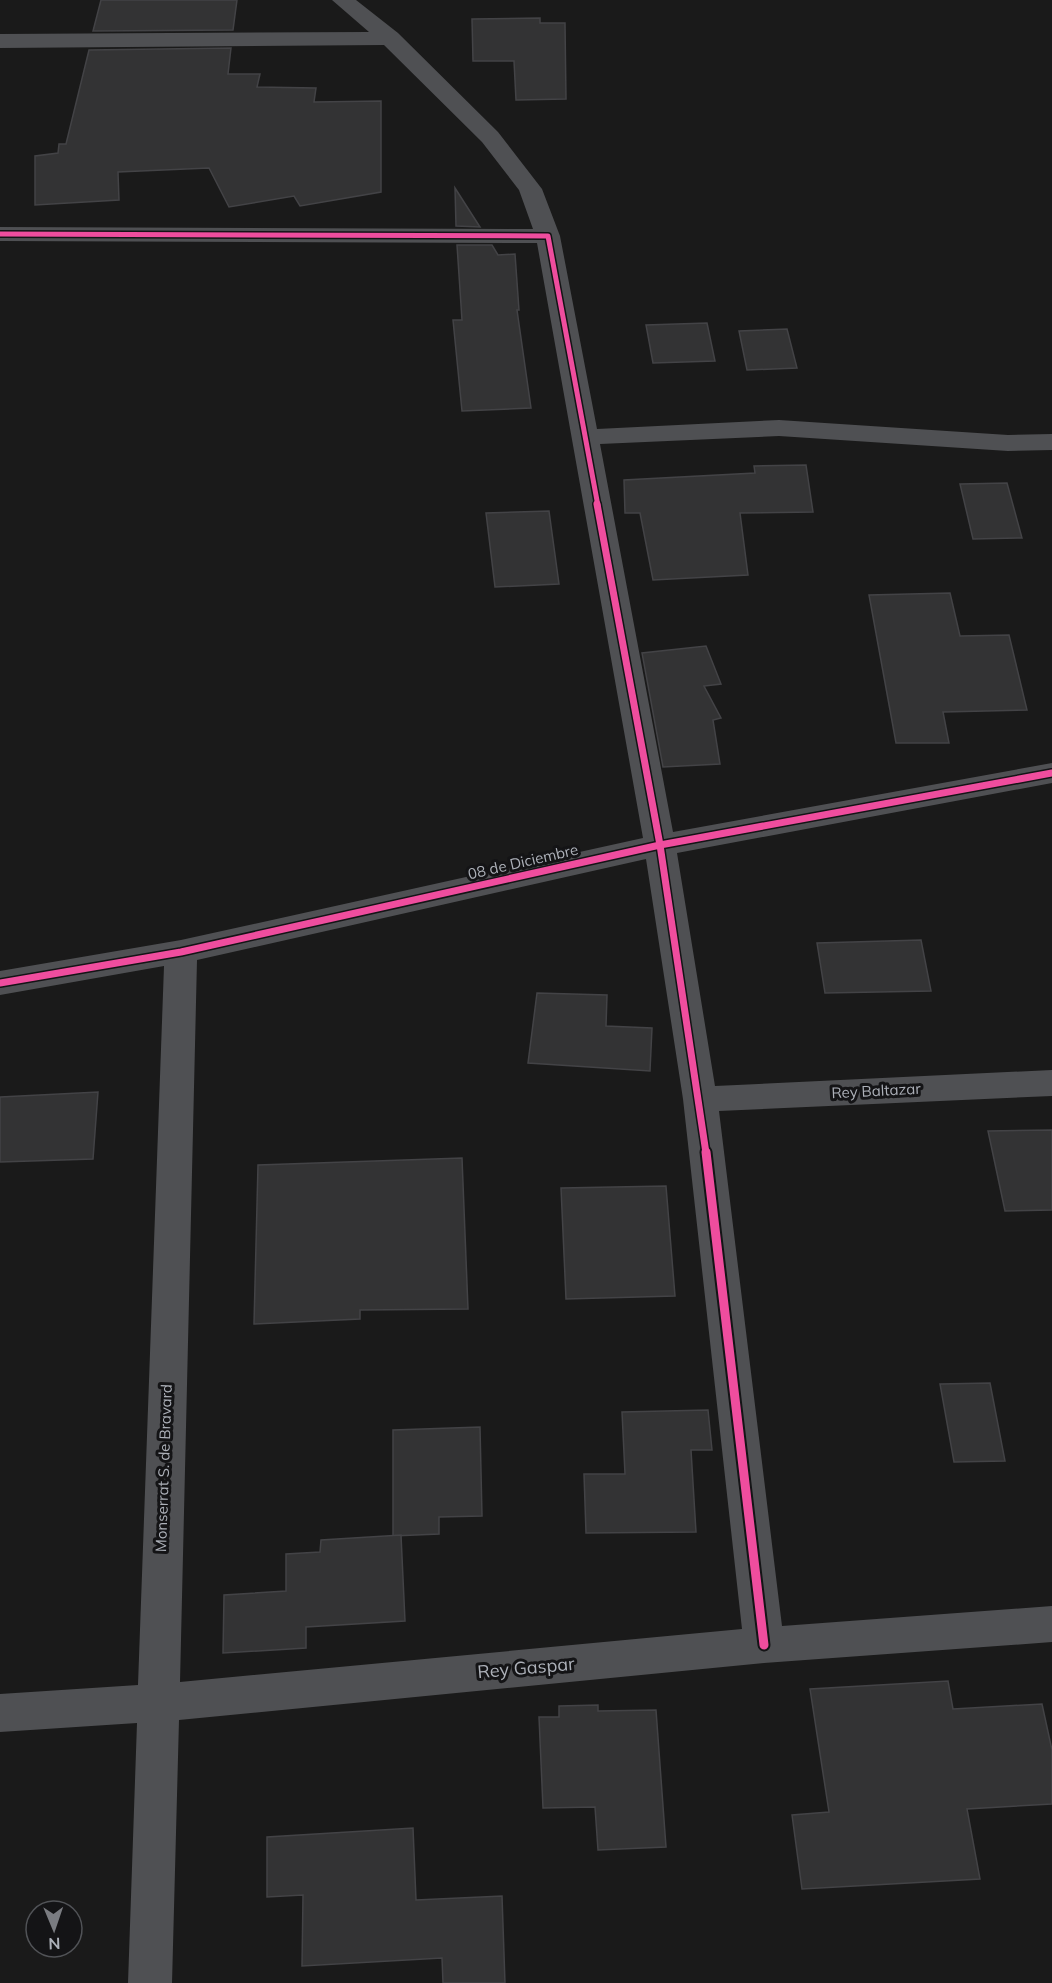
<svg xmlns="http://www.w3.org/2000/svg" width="1052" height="1983" font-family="Mulish,sans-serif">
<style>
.building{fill:#333334;stroke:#434346;stroke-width:1.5}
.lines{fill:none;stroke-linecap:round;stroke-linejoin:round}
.minor{fill:#4f5053;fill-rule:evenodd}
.cycleway-far2-casing{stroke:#141416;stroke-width:8}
.cycleway-far1-casing{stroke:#141416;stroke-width:10}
.cycleway-casing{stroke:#141416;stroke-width:13}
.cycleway-far2{stroke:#ef4d9e;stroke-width:5}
.cycleway-far1{stroke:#ef4d9e;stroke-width:7}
.cycleway{stroke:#ef4d9e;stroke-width:9}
.labels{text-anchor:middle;stroke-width:6;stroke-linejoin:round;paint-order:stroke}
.street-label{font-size:15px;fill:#adb1b9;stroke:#141416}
.near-street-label{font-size:18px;fill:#adb1b9;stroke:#141416}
</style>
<rect width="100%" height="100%" fill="#1a1a1a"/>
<!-- building -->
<g class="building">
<path d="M 101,0 L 237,0 L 233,30 L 93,31 Z"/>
<path d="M 540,18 L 540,23 L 565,23 L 566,99 L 516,100 L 514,61 L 473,61 L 472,19 Z"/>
<path d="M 231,48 L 228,74 L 260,74 L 257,87 L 316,88 L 314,102 L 381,101 L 381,192 L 300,206 L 294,196 L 229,207 L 209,168 L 118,172 L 119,200 L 35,205 L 35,156 L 58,153 L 59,144 L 66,144 L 89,50 Z"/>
<path d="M 455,188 L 480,227 L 456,226 Z"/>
<path d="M 457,245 L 492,245 L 498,255 L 515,254 L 519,310 L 517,310 L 531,408 L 462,411 L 453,320 L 462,320 Z"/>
<path d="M 707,323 L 715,361 L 653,363 L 646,325 Z"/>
<path d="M 787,329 L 797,368 L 747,370 L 739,331 Z"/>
<path d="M 806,465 L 813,512 L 740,513 L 748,575 L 653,580 L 640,513 L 625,513 L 624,480 L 755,473 L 754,466 Z"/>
<path d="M 1007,483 L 1022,538 L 973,539 L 960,484 Z"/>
<path d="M 549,511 L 559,584 L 495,587 L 486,513 Z"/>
<path d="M 950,593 L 960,636 L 1009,635 L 1027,710 L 943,712 L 949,743 L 896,743 L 869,595 Z"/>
<path d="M 706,646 L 721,684 L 704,686 L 721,718 L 713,720 L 720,764 L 663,767 L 642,653 Z"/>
<path d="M 921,940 L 931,991 L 825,993 L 817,943 Z"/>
<path d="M 537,993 L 607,995 L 606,1026 L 652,1028 L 650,1071 L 528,1063 Z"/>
<path d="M 98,1092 L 93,1159 L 0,1162 L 0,1097 Z"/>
<path d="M 1052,1130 L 1052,1210 L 1005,1211 L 988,1131 Z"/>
<path d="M 462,1158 L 468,1309 L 360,1310 L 360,1319 L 254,1324 L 258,1165 Z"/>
<path d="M 666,1186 L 675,1296 L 566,1299 L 561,1188 Z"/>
<path d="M 990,1383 L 1005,1461 L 954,1462 L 940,1384 Z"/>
<path d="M 708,1410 L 712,1450 L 691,1450 L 696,1532 L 586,1533 L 584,1474 L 625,1474 L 622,1412 Z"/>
<path d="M 480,1427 L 482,1516 L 439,1517 L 439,1534 L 393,1536 L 393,1430 Z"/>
<path d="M 401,1535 L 405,1621 L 306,1627 L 306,1648 L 223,1653 L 224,1595 L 286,1591 L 286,1554 L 320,1552 L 321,1540 Z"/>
<path d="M 948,1681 L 953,1709 L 1042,1704 L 1052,1750 L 1052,1804 L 967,1809 L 980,1879 L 802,1889 L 792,1815 L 829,1812 L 810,1689 Z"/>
<path d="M 598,1705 L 598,1711 L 656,1710 L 666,1847 L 598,1850 L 595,1807 L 543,1808 L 539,1717 L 559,1717 L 559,1706 Z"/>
<path d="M 413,1828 L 416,1900 L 502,1896 L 505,1983 L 443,1983 L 442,1958 L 302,1966 L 303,1895 L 267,1897 L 267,1837 Z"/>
</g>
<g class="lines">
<!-- minor -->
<path class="minor" d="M 332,0 L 356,0 L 398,33 L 498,132 L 542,189 L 560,236 L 597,429 L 779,420 L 1008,435 L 1052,434 L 1052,450 L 1008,451 L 779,436 L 600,444 L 673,832 L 1052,763 L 1052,783 L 677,853 L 715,1086 L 1052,1070 L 1052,1096 L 719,1111 L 782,1626 L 1052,1606 L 1052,1642 L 764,1663 L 179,1720 L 172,1983 L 128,1983 L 137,1723 L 0,1732 L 0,1694 L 138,1685 L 164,966 L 0,995 L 0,971 L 181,940 L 643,838 L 537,243 L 0,241 L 0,227 L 533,229 L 519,190 L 482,142 L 384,45 L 0,48 L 0,34 L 369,32 ZM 646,859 L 683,1099 L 742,1629 L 180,1682 L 197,960 Z"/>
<!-- cycleway-far2 casing -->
<g class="cycleway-far2-casing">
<path id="cycleway-far2" d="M 0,234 L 548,236 L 598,506"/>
</g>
<!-- cycleway-far1 casing -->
<g class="cycleway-far1-casing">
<g id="cycleway-far1">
<path d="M 597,504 L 660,845 L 706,1153"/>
<path d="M 0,983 L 181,952 L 660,845 L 1052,773"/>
</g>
</g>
<!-- cycleway casing -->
<g class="cycleway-casing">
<path id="cycleway" d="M 706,1152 L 764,1645"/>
</g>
<!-- cycleway-far2 -->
<use href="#cycleway-far2" class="cycleway-far2"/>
<!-- cycleway-far1 -->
<use href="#cycleway-far1" class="cycleway-far1"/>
<!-- cycleway -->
<use href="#cycleway" class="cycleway"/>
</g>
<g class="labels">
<!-- street labels -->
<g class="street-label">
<text transform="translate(523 862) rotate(-13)" y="5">08 de Diciembre</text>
<text transform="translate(876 1091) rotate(-3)" y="5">Rey Baltazar</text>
<text transform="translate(164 1468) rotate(-88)" y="5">Monserrat S. de Bravard</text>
</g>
<!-- near-street labels -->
<g class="near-street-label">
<text transform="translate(526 1668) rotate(-5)" y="6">Rey Gaspar</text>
</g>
</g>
<!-- north arrow -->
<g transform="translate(54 1929) rotate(178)"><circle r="28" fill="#141416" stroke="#515357" stroke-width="1.5"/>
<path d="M0-4.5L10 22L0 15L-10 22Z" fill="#7a7c81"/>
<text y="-9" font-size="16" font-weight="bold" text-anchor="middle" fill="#adb1b9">N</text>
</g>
</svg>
